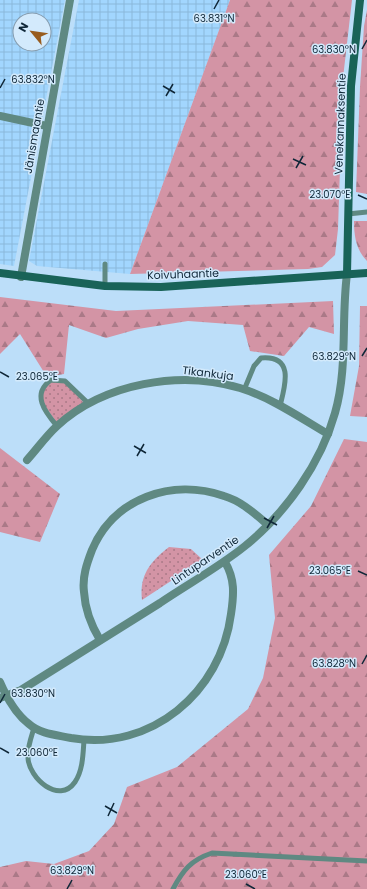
<svg xmlns="http://www.w3.org/2000/svg" width="367" height="889" font-family="Poppins,sans-serif">
<style>
.industrial{fill:url(#industrial-grid);fill-rule:evenodd}
.green{fill:url(#green-dots)}
.forest{fill:url(#forest-firs)}
.lines{fill:none;stroke-linecap:round;stroke-linejoin:round}
.lane{stroke:#5f8982;stroke-width:5}
.street{stroke:#5f8982;stroke-width:8}
.secondary{stroke:#196358;stroke-width:8}
.ticks{fill:none;stroke:#0f2738;stroke-width:1.5}
.labels{text-anchor:middle;stroke-width:3;stroke-linejoin:round;paint-order:stroke}
.street-label{font-size:11px;fill:#0f2738;stroke:#d3eafc}
.ticks-label{font-size:10px;text-anchor:middle;fill:#0f2738;stroke:#d3eafc;stroke-width:3;stroke-linejoin:round;paint-order:stroke}
</style>
<defs>
<pattern id="industrial-grid" width="8" height="8" patternUnits="userSpaceOnUse"><rect width="8" height="8" fill="#a2d6fe"/><path d="M0 4h8M4 0v8" fill="none" stroke="#8ab8da"/></pattern>
<pattern id="green-dots" width="8" height="8" patternUnits="userSpaceOnUse"><rect width="8" height="8" fill="#d394a5"/><path d="M2 2h.1M6 6h.1" fill="none" stroke="#aa7987" stroke-width="1.8" stroke-linecap="round"/></pattern>
<pattern id="forest-firs" width="22" height="20" patternUnits="userSpaceOnUse"><rect width="22" height="20" fill="#d394a5"/><path d="M5 1l3.5 6h-7zM16 11l3.5 6h-7z" fill="#aa7987"/></pattern>
</defs>
<rect width="100%" height="100%" fill="#bcdef9"/>
<!-- industrial -->
<g class="industrial">
<path d="M 0,0 L 65,0 L 14,266 L 0,264 ZM 20,20 L 44,20 L 44,44 L 20,44 Z"/>
<path d="M 79,0 L 230,0 L 130,274 L 37,266 L 29,261 Z"/>
</g>
<!-- green -->
<g class="green">
<path d="M 52,381 L 65,382 L 85,404 L 57,423 L 42,402 L 43,389 Z"/>
<path d="M 169,547 L 191,549 L 203,560 L 142,600 C 139,575 150,562 169,547 Z"/>
</g>
<!-- forest -->
<g class="forest">
<path d="M 230,0 L 352,0 L 343,78 L 338,229 L 335,255 L 322,267 L 308,269 L 130,274 Z"/>
<path d="M 367,10 L 367,194 L 356,192 L 360,87 L 364,26 Z"/>
<path d="M 354,221 L 367,221 L 367,261 C 356,250 354,236 354,221 Z"/>
<path d="M 0,297 L 116,311 L 333,301 L 334,334 L 309,327 L 284,356 L 250,351 L 243,325 L 188,321 L 138,329 L 106,338 L 69,325 L 64,374 L 47,377 L 20,334 L 0,354 Z"/>
<path d="M 360,306 L 367,306 L 367,417 L 350,416 L 359,366 Z"/>
<path d="M 344,439 L 367,442 L 367,889 L 0,889 L 0,867 L 26,861 L 54,864 L 89,851 L 114,824 L 127,787 L 177,767 L 248,709 L 263,678 L 275,618 L 269,555 L 311,506 Z"/>
<path d="M 0,448 L 60,494 L 40,542 L 0,532 Z"/>
</g>
<g class="lines">
<!-- lane -->
<g class="lane">
<path d="M 348,214 L 367,212"/>
<path d="M 105,264 L 105,286"/>
<path d="M 244,390 L 254,366 L 261,358 C 295,355 285,386 280,406"/>
<path d="M 57,426 C 45,412 31,394 51,380 L 65,381 L 89,404"/>
<path d="M 34,728 C 31,738 27,748 28,758 C 29,778 59,805 75,782 C 83,770 83,754 84,740"/>
<path d="M 173,889 C 183,870 191,860 212,853 L 367,861"/>
</g>
<!-- street -->
<g class="street">
<path d="M 0,116 L 47,126"/>
<path d="M 21,277 L 70,0"/>
<path d="M 27,460 C 37,449 46,436 57,426 C 104,383 180,370 240,388 C 272,398 299,417 328,434"/>
<path d="M 100,640 C 91,625 85,609 84,592 C 82,577 87,563 92,550 C 114,498 172,478 224,496 C 241,501 254,513 267,524"/>
<path d="M 0,682 C 6,696 16,714 29,724 C 40,734 57,735 71,738 C 151,752 221,692 231,614 C 234,594 235,579 225,562"/>
<path d="M 0,698 L 21,690 C 68,661 114,632 160,603 C 188,584 219,567 245,546 C 286,513 321,463 335,413 C 348,368 341,320 347,274"/>
</g>
<!-- secondary -->
<g class="secondary">
<path d="M 0,273 L 105,286 L 161,287 L 367,273"/>
<path d="M 347,274 L 351,86 L 360,0"/>
</g>
</g>
<!-- ticks -->
<path class="ticks" d="M 214,9 L 219,0M 362,49 L 367,40M 163,86 L 175,93M 0,88 L 5,79M 166,96 L 173,84M 293,159 L 306,165M 296,168 L 303,156M 358,195 L 367,199M 362,356 L 367,348M 0,372 L 9,377M 134,446 L 146,453M 137,456 L 144,444M 264,518 L 277,525M 267,528 L 274,516M 358,571 L 367,575M 362,664 L 367,655M 0,703 L 5,694M 0,748 L 9,753M 105,806 L 117,813M 108,816 L 114,803M 246,884 L 255,889M 67,889 L 72,880"/>
<g class="labels">
<!-- street labels -->
<g class="street-label">
<text transform="translate(340 124) rotate(-88)" y="4">Venekannaksentie</text>
<text transform="translate(34 136) rotate(-80)" y="4">Jänismaantie</text>
<text transform="translate(183 274) rotate(-2)" y="4">Koivuhaantie</text>
<text transform="translate(208 373) rotate(7)" y="4">Tikankuja</text>
<text transform="translate(205 560) rotate(-34)" y="4">Lintuparventie</text>
</g>
</g>
<g class="ticks-label">
<text x="214" y="22">63.831°N</text>
<text x="334" y="53">63.830°N</text>
<text x="33" y="83">63.832°N</text>
<text x="330" y="198">23.070°E</text>
<text x="334" y="360">63.829°N</text>
<text x="37" y="380">23.065°E</text>
<text x="330" y="574">23.065°E</text>
<text x="334" y="667">63.828°N</text>
<text x="33" y="697">63.830°N</text>
<text x="37" y="756">23.060°E</text>
<text x="72" y="874">63.829°N</text>
<text x="246" y="878">23.060°E</text>
</g>
<!-- north arrow -->
<g transform="translate(32 32) rotate(299)"><circle r="19" fill="#d3eafc" stroke="#859cae"/>
<path d="M0-3L7 15L0 10L-7 15Z" fill="#985c1e"/>
<text y="-6" font-size="11" font-weight="bold" text-anchor="middle" fill="#0f2738">N</text>
</g>
</svg>
